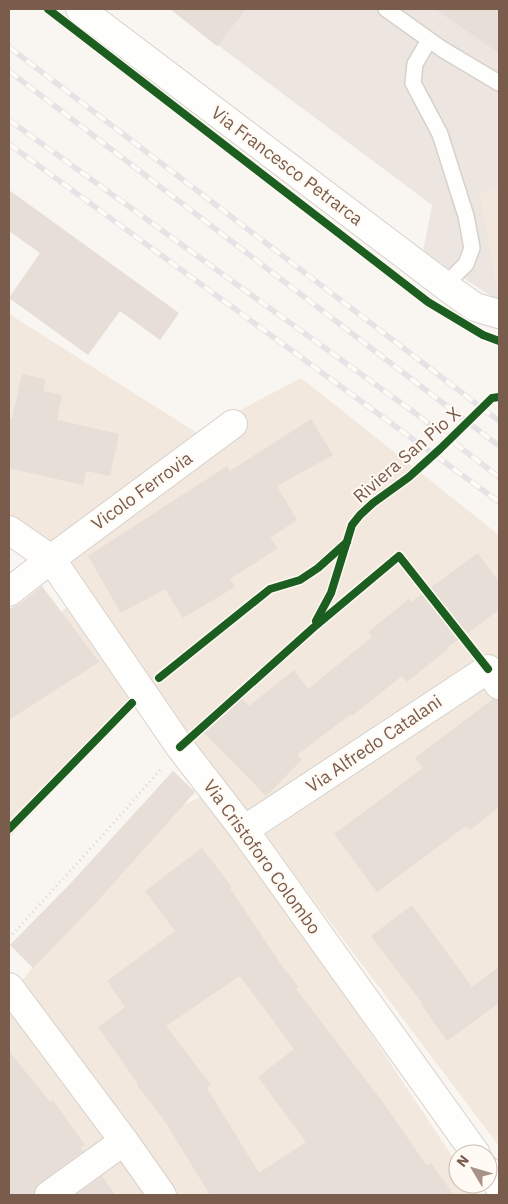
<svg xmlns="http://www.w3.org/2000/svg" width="508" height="1204" font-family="'IBM Plex Sans',sans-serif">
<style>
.residential{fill:#f2e8de}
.industrial{fill:#ede5e0}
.building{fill:#e6ded7;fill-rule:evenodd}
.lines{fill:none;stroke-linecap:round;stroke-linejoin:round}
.lane-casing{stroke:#d7d1cb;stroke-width:18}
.street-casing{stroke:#d7d1cb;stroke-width:30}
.secondary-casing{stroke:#d9d2cb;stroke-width:30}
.path{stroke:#dcd5d0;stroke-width:3;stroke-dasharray:1 4;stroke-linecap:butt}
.lane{stroke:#fefefd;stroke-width:15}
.street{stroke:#fefefd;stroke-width:28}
.secondary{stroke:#fefefd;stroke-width:28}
.rail-casing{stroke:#e6e3e7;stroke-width:5.5}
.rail{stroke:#fffaf3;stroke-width:4;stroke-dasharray:11;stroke-linecap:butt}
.cycleway-casing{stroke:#fffaf3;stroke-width:11}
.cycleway{stroke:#1b5e20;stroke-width:8}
.labels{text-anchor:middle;stroke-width:4;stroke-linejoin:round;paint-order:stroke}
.street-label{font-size:18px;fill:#7a5c4d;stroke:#fffaf3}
</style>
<rect width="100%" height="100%" fill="#f9f5f0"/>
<!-- residential -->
<g class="residential">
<path d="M 499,188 L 499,295 L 478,193 Z"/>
<path d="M 9,314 L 197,433 L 301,378 L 499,535 L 499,1146 L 40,537 L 9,514 Z"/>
<path d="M 67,607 L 82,622 L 138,702 L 9,838 L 9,653 Z"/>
<path d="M 207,794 L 265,875 L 458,1165 L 458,1184 L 470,1184 L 478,1195 L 9,1195 L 9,998 L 83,901 L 175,809 Z"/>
</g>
<!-- industrial -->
<path class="industrial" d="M 171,9 L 499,9 L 499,188 L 479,193 L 499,295 L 499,301 L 423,252 L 432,205 L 223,49 Z"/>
<!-- building -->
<g class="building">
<path d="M 170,9 L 246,9 L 217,46 Z"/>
<path d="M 435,9 L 499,9 L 499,53 Z"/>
<path d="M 9,190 L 179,313 L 160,340 L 120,311 L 88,355 L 9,298 L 40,253 L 9,231 Z"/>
<path d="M 22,374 L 46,379 L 43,391 L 62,395 L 57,420 L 119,434 L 110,476 L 86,471 L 83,485 L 9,468 L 9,418 L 12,418 Z"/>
<path d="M 311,419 L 333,455 L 277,486 L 297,520 L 270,538 L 278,548 L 230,579 L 235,587 L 183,618 L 165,589 L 121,613 L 88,556 L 227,466 L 230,471 Z"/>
<path d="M 478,553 L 499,582 L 499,610 L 447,648 L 448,649 L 407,682 L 402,676 L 352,716 L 351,714 L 297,755 L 302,760 L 266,796 L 204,733 L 240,697 L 249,706 L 294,670 L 308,689 L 372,637 L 368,632 L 409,599 L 411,602 Z"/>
<path d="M 42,586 L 99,662 L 9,720 L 9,609 L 19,604 Z"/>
<path d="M 493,699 L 499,700 L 499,807 L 470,830 L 466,826 L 377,892 L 334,834 L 423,768 L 415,758 Z"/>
<path d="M 173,771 L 195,792 L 94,905 L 33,968 L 10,945 L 70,884 Z"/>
<path d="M 202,848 L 232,887 L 230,888 L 282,966 L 299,987 L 296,989 L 385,1105 L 427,1166 L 431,1163 L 454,1195 L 210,1195 L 164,1120 L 137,1085 L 138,1084 L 98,1027 L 125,1007 L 107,981 L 175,931 L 145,891 ZM 240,976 L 294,1049 L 258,1077 L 306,1142 L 259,1173 L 207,1088 L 211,1085 L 166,1026 Z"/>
<path d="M 412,905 L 472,987 L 499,967 L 499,1003 L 447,1041 L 421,1004 L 422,1003 L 371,936 Z"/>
<path d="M 9,1051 L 50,1102 L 53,1100 L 85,1145 L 81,1148 L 83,1151 L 40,1183 L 35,1188 L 34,1195 L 9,1195 Z"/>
<path d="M 102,1176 L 115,1195 L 75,1195 Z"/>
</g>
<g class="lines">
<!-- lane casing -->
<g class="lane-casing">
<g id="lane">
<path d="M 386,9 L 442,49 L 499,83"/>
<path d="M 429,40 L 415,64 L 413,83 L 440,134 L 466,216 L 472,248 L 466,264 L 451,279 L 437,277"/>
</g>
</g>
<!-- street casing -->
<g class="street-casing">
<g id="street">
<path d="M 80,9 L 455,293 L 475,307 L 499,314"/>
<path d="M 9,592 L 51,559 L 233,424"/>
<path d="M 244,830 L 488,669 L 499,685"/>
<path d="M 9,987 L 124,1141 L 162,1195"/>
<path d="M 49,1195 L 124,1141"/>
</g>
</g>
<!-- secondary casing -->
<g class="secondary-casing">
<g id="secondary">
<path d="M 9,530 L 51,559 L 180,747 L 244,830 L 476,1154"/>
<path d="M 488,1171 L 499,1186"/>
</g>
</g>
<!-- path -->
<path class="path" d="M 9,938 L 102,836 L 160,770"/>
<!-- lane -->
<use href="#lane" class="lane"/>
<!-- street -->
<use href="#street" class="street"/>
<!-- secondary -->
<use href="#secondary" class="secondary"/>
<!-- rail casing -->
<g class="rail-casing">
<g id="rail">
<path d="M 9,47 L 499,421"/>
<path d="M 9,71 L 499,446"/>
<path d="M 9,120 L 415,413 L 499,477"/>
<path d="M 9,144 L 499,502"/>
</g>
</g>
<!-- rail -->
<use href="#rail" class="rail"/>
<!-- cycleway casing -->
<g class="cycleway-casing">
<g id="cycleway">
<path d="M 48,9 L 428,302 L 483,335 L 499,341"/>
<path d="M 316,621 L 331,593 L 352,525 L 360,515 L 373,503 L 409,477 L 440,449 L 492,398 L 499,397"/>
<path d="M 159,678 L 270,589 L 300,580 L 318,568 L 347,542"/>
<path d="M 180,747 L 313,628 L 399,556 L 488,669"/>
<path d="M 9,829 L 132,703"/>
</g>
</g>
<!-- cycleway -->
<use href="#cycleway" class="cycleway"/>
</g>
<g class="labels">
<!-- street labels -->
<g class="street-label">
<text transform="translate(287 166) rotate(37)" y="6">Via Francesco Petrarca</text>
<text transform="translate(407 455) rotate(-41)" y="6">Riviera San Pio X</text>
<text transform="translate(142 491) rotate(-36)" y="6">Vicolo Ferrovia</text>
<text transform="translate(374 744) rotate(-34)" y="6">Via Alfredo Catalani</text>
<text transform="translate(262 857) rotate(54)" y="6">Via Cristoforo Colombo</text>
</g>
</g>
<!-- border -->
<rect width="508" height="1204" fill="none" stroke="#7a5c4d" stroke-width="20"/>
<!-- north arrow -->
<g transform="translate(473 1169) rotate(308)"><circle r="24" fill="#fffaf3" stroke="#cabbb1"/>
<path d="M0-4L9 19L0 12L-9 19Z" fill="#a69286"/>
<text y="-8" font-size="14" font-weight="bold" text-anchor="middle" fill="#7a5c4d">N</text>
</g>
</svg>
